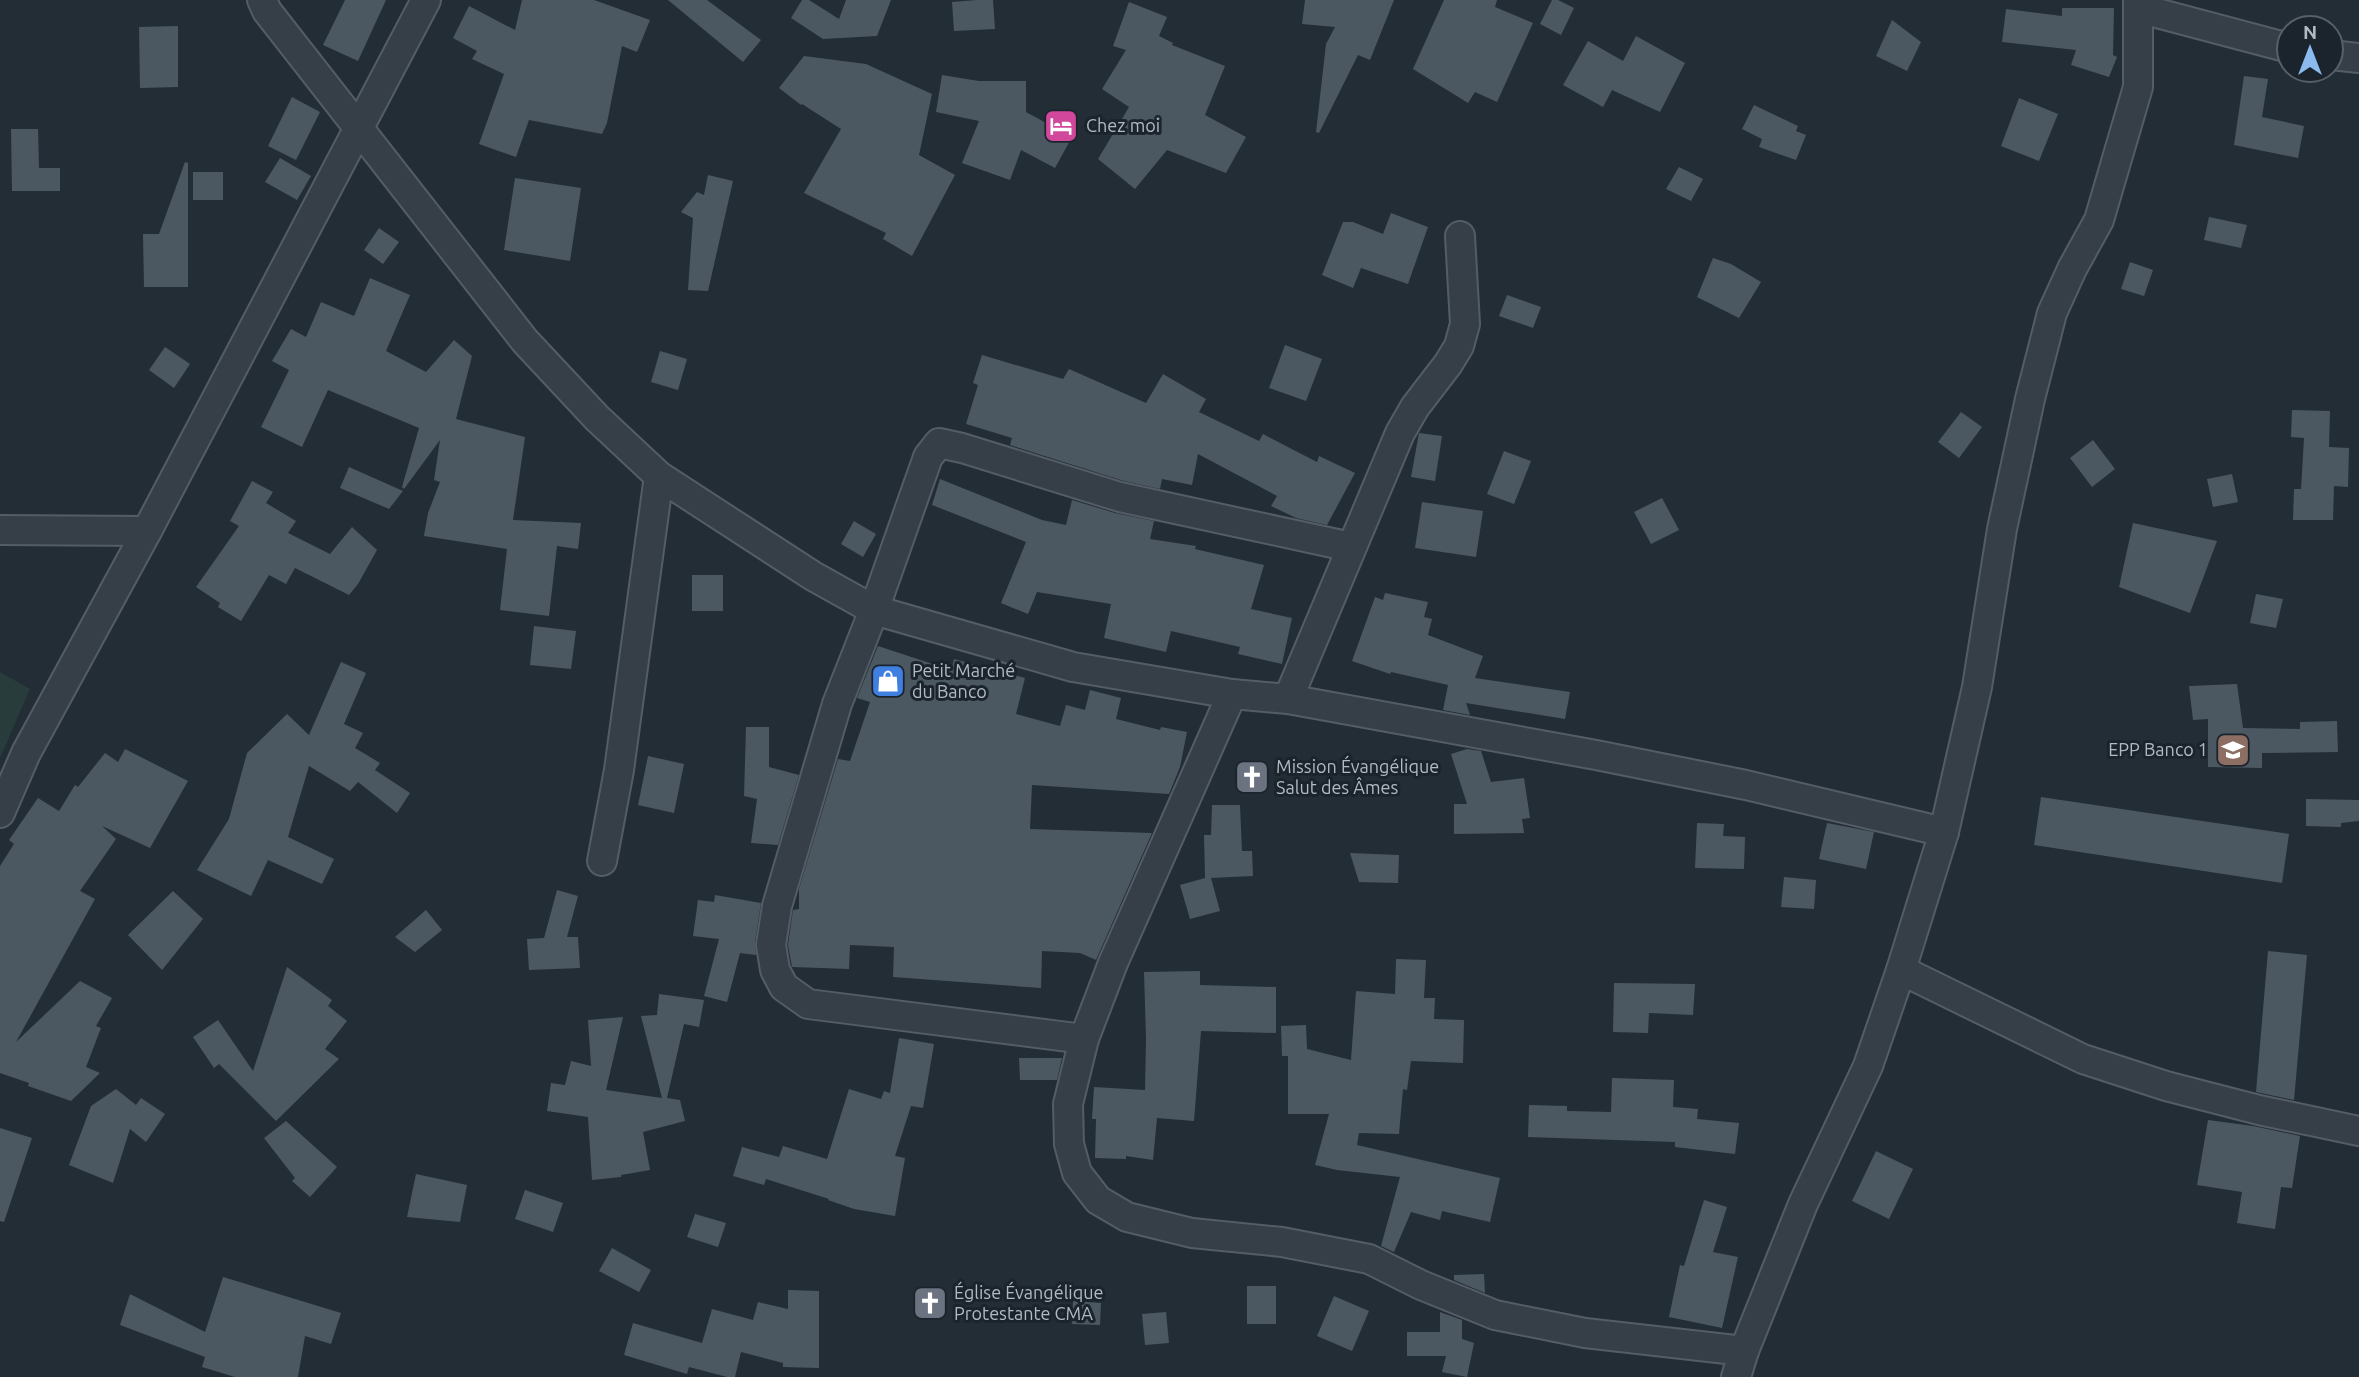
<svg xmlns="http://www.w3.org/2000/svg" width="2359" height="1377" font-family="Ubuntu,sans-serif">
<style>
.green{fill:#283c3b}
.building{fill:#4b5862}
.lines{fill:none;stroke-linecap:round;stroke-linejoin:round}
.minor-casing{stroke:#545d65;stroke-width:32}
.minor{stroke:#363f47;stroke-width:28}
.labels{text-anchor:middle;stroke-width:6;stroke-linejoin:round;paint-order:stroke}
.poi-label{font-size:18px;fill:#b1bac3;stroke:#1b242c;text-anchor:start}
</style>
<rect width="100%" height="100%" fill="#232d36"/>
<!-- green -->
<path class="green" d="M 0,672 L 30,689 L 0,758 Z"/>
<!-- building -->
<g class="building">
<path d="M 345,0 L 386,0 L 358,61 L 323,45 Z"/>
<path d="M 522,0 L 594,0 L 650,20 L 637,52 L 622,46 L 607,123 L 602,134 L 529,120 L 516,157 L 479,144 L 504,74 L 472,59 L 477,51 L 453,38 L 469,6 L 515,30 Z"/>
<path d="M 668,0 L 707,0 L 761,40 L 743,62 Z"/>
<path d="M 802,0 L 809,0 L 839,19 L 846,0 L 891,0 L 877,36 L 823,39 L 791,18 Z"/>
<path d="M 977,0 L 993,0 L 995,29 L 954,31 L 952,2 Z"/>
<path d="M 1305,0 L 1394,0 L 1370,60 L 1358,55 L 1319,133 L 1316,132 L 1326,44 L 1335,27 L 1302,24 Z"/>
<path d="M 1444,0 L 1497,0 L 1495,7 L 1533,23 L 1497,102 L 1475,92 L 1468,103 L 1413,69 Z"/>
<path d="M 1552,0 L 1558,0 L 1574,8 L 1561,35 L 1540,24 Z"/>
<path d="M 1129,2 L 1167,17 L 1159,36 L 1173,43 L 1172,45 L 1225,66 L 1205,115 L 1246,137 L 1226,173 L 1167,150 L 1135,189 L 1098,159 L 1129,107 L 1102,89 L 1126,50 L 1113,46 Z"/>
<path d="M 2062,8 L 2114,8 L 2113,55 L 2117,57 L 2109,77 L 2071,65 L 2076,50 L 2002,42 L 2006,9 L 2062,16 Z"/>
<path d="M 1892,20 L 1921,42 L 1907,71 L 1876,56 Z"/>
<path d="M 178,26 L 178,87 L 140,88 L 139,27 Z"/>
<path d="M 1636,36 L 1685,63 L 1660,112 L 1612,90 L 1603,107 L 1563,85 L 1588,41 L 1623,61 Z"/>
<path d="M 804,56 L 866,64 L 932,94 L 919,155 L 955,175 L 912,256 L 883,239 L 886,233 L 804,193 L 841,129 L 802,104 L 801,105 L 779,88 Z"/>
<path d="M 942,75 L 979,81 L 1026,81 L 1026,112 L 1072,137 L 1055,168 L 1021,150 L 1010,180 L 962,163 L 979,121 L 936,112 Z"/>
<path d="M 2244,76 L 2268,79 L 2262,117 L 2304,126 L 2298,158 L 2234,145 Z"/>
<path d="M 292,97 L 320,112 L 296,160 L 268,146 Z"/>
<path d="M 2019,98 L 2058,114 L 2039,161 L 2001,146 Z"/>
<path d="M 1754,105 L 1798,126 L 1796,131 L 1806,135 L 1796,160 L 1759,147 L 1762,139 L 1742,129 Z"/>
<path d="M 11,129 L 38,129 L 39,168 L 60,168 L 60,191 L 12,191 Z"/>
<path d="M 280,158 L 311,176 L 297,200 L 265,182 Z"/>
<path d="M 185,162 L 188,163 L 188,287 L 144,287 L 143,234 L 159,234 Z"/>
<path d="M 1679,167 L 1703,179 L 1691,201 L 1666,189 Z"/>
<rect x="193" y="172" width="30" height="28"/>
<path d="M 708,175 L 733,181 L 708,291 L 688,290 L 693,218 L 681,212 L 697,192 L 704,195 Z"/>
<path d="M 515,178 L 581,188 L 570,261 L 504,250 Z"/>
<path d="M 1391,213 L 1428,227 L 1408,284 L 1361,268 L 1353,288 L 1322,275 L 1343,222 L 1353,222 L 1383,234 Z"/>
<path d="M 2209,217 L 2247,225 L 2241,248 L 2204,240 Z"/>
<path d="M 379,228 L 399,242 L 383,264 L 364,250 Z"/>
<path d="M 1713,258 L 1731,264 L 1761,282 L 1739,318 L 1697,297 Z"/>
<path d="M 2130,262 L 2153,270 L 2144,296 L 2121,289 Z"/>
<path d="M 370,278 L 410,295 L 386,351 L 426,372 L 454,340 L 472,356 L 456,419 L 525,437 L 513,520 L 581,523 L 578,549 L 557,546 L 549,616 L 500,610 L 507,549 L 424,536 L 428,513 L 440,482 L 434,480 L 440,440 L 404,489 L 402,487 L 419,428 L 328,390 L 302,447 L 261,427 L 289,370 L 272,361 L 291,329 L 306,337 L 321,302 L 354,316 Z"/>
<path d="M 1507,295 L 1541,307 L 1533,328 L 1499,316 Z"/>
<path d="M 1285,345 L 1322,359 L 1306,401 L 1269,388 Z"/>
<path d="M 165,347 L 190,364 L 174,388 L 149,370 Z"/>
<path d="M 660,351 L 687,359 L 678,390 L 651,382 Z"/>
<path d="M 982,355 L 1063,379 L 1069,369 L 1146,403 L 1163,374 L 1206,399 L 1199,412 L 1259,441 L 1263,434 L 1317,462 L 1319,456 L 1355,473 L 1327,525 L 1296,518 L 1271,506 L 1277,496 L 1198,454 L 1192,485 L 1162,479 L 1160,489 L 1124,481 L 1010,445 L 1012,438 L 966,424 L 978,385 L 973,383 Z"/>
<path d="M 2292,410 L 2330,411 L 2329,447 L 2349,448 L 2348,487 L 2334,486 L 2333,520 L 2293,520 L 2294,489 L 2301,489 L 2304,438 L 2291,437 Z"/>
<path d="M 1961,412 L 1982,427 L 1959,458 L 1938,442 Z"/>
<path d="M 1419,433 L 1442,436 L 1435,481 L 1411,477 Z"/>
<path d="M 2093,440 L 2115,469 L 2092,487 L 2070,458 Z"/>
<path d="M 1504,451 L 1531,461 L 1514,504 L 1487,494 Z"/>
<path d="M 349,467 L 403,491 L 389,509 L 340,488 Z"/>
<path d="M 2232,474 L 2238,502 L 2213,507 L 2207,479 Z"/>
<path d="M 940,479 L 1042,520 L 1066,525 L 1072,500 L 1115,513 L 1154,521 L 1150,539 L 1196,546 L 1195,549 L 1264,565 L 1251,609 L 1292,618 L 1282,664 L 1238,654 L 1240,647 L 1171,631 L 1166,652 L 1104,638 L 1111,604 L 1037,592 L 1028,614 L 1001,603 L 1026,542 L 932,505 Z"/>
<path d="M 252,481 L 273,492 L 266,503 L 296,521 L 288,533 L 330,554 L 352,527 L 377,550 L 358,584 L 349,595 L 295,568 L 286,584 L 269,575 L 241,621 L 218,607 L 220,603 L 196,587 L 239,526 L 230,521 Z"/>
<path d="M 1662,498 L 1679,530 L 1651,544 L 1634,512 Z"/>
<path d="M 1422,502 L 1483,511 L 1476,557 L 1415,548 Z"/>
<path d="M 854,521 L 876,534 L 863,557 L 841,544 Z"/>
<path d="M 2133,523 L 2217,541 L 2190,613 L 2119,587 Z"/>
<rect x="692" y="575" width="31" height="36"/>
<path d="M 1385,593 L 1428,602 L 1424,617 L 1432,619 L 1428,635 L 1483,656 L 1475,678 L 1570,692 L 1565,719 L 1466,703 L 1470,715 L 1443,710 L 1448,685 L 1391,672 L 1390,674 L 1352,661 L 1375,597 L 1383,600 Z"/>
<path d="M 2256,594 L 2283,599 L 2276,628 L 2250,623 Z"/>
<path d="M 534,626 L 576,631 L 571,669 L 530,665 Z"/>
<path d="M 878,646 L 951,670 L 954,659 L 1025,678 L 1016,714 L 1060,726 L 1066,705 L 1085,710 L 1090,690 L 1121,698 L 1116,719 L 1160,730 L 1161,727 L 1187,732 L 1180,767 L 1169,794 L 1032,785 L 1030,829 L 1152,833 L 1096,960 L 1080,953 L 1042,951 L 1041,988 L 893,977 L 894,947 L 850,945 L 849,969 L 792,967 L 788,945 L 793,910 L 799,909 L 799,889 L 838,759 L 850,761 L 870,702 L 857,698 Z"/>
<path d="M 341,662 L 366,673 L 344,724 L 363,733 L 355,748 L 380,763 L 375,770 L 410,793 L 397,813 L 358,782 L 350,791 L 309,766 L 288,837 L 334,859 L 322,884 L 268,860 L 251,896 L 197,870 L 229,819 L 247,753 L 287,714 L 309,735 Z"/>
<path d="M 2237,684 L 2243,728 L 2300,729 L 2300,722 L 2337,721 L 2338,752 L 2262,753 L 2262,768 L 2208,767 L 2208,719 L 2193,720 L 2189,686 Z"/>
<path d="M 746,727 L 769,727 L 769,767 L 799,775 L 778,845 L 751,843 L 757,799 L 744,796 Z"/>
<path d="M 125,749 L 188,781 L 150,848 L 102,826 L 116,839 L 80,891 L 95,899 L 16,1042 L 80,981 L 112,998 L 96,1026 L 101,1028 L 86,1067 L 100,1073 L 71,1101 L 28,1086 L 29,1083 L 0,1073 L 0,866 L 14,844 L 9,840 L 38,798 L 59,811 L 75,785 L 78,787 L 105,753 L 118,762 Z"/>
<path d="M 1467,749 L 1481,751 L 1491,782 L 1524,778 L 1530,818 L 1522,819 L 1524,833 L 1454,834 L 1454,804 L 1467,804 L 1451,754 Z"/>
<path d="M 648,756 L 684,764 L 674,813 L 638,805 Z"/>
<path d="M 2041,797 L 2289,834 L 2282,883 L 2034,845 Z"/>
<path d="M 2306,799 L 2359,800 L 2359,821 L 2341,823 L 2341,827 L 2306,826 Z"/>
<path d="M 1212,805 L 1240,805 L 1242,851 L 1252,851 L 1253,876 L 1211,878 L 1220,911 L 1190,919 L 1180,885 L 1205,878 L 1204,835 L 1211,835 Z"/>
<path d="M 1697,823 L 1724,824 L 1723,836 L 1745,837 L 1744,869 L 1695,868 Z"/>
<path d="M 1827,823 L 1874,832 L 1866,869 L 1819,859 Z"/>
<path d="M 1350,853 L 1399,855 L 1398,883 L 1359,882 Z"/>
<path d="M 1784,877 L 1816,880 L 1814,909 L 1781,907 Z"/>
<path d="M 557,890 L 578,896 L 567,937 L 578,937 L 580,968 L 529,970 L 527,939 L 544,938 Z"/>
<path d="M 173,891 L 203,919 L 162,970 L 128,935 Z"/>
<path d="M 715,895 L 761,903 L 755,942 L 756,955 L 740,953 L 727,1002 L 704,996 L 719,939 L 693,936 L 698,900 L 714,902 Z"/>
<path d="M 426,910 L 442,930 L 415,952 L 395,937 Z"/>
<path d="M 2268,951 L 2307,955 L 2294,1100 L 2256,1092 Z"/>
<path d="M 1396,959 L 1426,960 L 1424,998 L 1435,998 L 1434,1019 L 1464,1020 L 1463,1063 L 1411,1061 L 1407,1090 L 1403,1089 L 1399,1134 L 1359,1133 L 1357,1145 L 1500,1178 L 1490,1222 L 1442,1211 L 1440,1220 L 1411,1212 L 1394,1252 L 1381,1246 L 1400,1177 L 1337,1170 L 1315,1165 L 1329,1114 L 1288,1114 L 1288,1056 L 1282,1056 L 1281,1026 L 1306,1025 L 1307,1049 L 1351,1060 L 1356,991 L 1395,994 Z"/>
<path d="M 287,967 L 332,1000 L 328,1006 L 347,1021 L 325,1049 L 339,1059 L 276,1121 L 219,1064 L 214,1068 L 193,1037 L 218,1020 L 253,1071 Z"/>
<path d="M 1200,971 L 1200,985 L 1276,987 L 1276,1033 L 1201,1031 L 1194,1121 L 1157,1118 L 1153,1160 L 1126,1156 L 1126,1159 L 1095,1158 L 1096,1119 L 1092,1119 L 1094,1087 L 1145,1090 L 1146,1038 L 1144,972 Z"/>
<path d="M 1614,983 L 1695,984 L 1693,1015 L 1649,1013 L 1648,1033 L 1613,1032 Z"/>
<path d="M 659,994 L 704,1000 L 699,1027 L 684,1024 L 667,1098 L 680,1100 L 685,1121 L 643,1132 L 650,1170 L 621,1175 L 621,1177 L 592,1180 L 588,1117 L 547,1111 L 551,1083 L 565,1085 L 571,1061 L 591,1066 L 588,1020 L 623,1017 L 606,1090 L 662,1098 L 641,1016 L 657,1015 Z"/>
<path d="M 899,1038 L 934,1044 L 923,1108 L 911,1106 L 895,1156 L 905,1158 L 895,1216 L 854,1209 L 828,1200 L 829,1199 L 766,1179 L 764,1185 L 733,1176 L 742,1147 L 779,1157 L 783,1146 L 827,1159 L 849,1089 L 881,1099 L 884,1091 L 890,1093 Z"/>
<path d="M 1019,1058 L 1062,1058 L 1057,1080 L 1020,1080 Z"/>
<path d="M 1612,1078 L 1674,1080 L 1673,1107 L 1698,1109 L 1697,1119 L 1739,1123 L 1735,1154 L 1675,1147 L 1675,1142 L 1528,1137 L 1529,1105 L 1567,1106 L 1567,1111 L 1611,1112 Z"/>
<path d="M 116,1089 L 136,1105 L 141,1098 L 165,1114 L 146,1142 L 130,1129 L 113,1183 L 69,1165 L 91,1106 Z"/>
<path d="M 2208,1120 L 2253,1126 L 2300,1136 L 2292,1188 L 2281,1187 L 2275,1229 L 2237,1223 L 2242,1192 L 2197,1185 Z"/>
<path d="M 286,1121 L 337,1167 L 310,1197 L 292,1181 L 295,1178 L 264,1138 Z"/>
<path d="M 0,1128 L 32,1138 L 4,1222 L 0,1221 Z"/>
<path d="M 1876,1151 L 1913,1169 L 1889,1219 L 1852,1201 Z"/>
<path d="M 416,1174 L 467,1185 L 460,1222 L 407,1217 Z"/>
<path d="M 525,1190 L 563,1203 L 553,1232 L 515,1219 Z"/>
<path d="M 1704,1200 L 1727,1207 L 1713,1252 L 1738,1257 L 1722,1328 L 1669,1317 L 1680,1265 L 1684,1266 Z"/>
<path d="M 695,1214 L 726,1223 L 718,1247 L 687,1237 Z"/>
<path d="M 612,1248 L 651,1270 L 639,1292 L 599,1271 Z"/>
<path d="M 1484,1274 L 1485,1293 L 1454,1280 L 1454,1275 Z"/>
<path d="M 223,1277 L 341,1313 L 331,1344 L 305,1336 L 298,1377 L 235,1377 L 202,1367 L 205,1357 L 120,1325 L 130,1294 L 205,1332 Z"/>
<rect x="1247" y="1286" width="29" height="38"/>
<path d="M 788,1290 L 819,1291 L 819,1368 L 783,1367 L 783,1363 L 741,1352 L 735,1377 L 727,1377 L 689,1367 L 687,1374 L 624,1355 L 633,1323 L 702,1343 L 712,1309 L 753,1320 L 758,1302 L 788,1309 Z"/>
<path d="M 1334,1296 L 1369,1311 L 1352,1351 L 1317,1336 Z"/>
<path d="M 1073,1301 L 1101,1303 L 1100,1325 L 1072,1324 Z"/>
<path d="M 1166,1312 L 1169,1343 L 1145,1345 L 1142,1314 Z"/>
<path d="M 1440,1312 L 1462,1320 L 1462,1339 L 1474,1343 L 1467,1377 L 1442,1372 L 1446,1356 L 1407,1356 L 1407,1332 L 1440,1332 Z"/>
</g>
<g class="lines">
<!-- minor casing -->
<g class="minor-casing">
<g id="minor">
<path d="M 262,0 L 267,11 L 525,341 L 597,418 L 659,476 L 813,576 L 874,610 L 1073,667 L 1232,694 L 1288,699 L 1596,755 L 1746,785 L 1944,832"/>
<path d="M 2138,8 L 2289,48"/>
<path d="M 2331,55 L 2359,58"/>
<path d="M 0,530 L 147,531"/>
<path d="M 1232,694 L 1113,963 L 1084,1039 L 1068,1104 L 1069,1144 L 1077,1173 L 1098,1200 L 1127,1217 L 1192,1233 L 1282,1242 L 1369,1259 L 1421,1285 L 1495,1315 L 1585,1333 L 1744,1351"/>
<path d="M 1288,699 L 1400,433 L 1415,407 L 1448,364 L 1459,346 L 1465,324 L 1460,236"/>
<path d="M 0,813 L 26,753 L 147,531 L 426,0"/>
<path d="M 602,861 L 619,770 L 659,476"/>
<path d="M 1901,970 L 2083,1059 L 2166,1086 L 2259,1110 L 2359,1131"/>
<path d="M 1084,1039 L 808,1004 L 784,987 L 775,970 L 771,945 L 777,906 L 837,704 L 874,610 L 928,457 L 939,443 L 962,448 L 1120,497 L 1351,547"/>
<path d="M 1736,1377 L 1744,1351 L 1803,1204 L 1868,1066 L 1901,970 L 1944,832 L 1977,687 L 2002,529 L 2030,399 L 2052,313 L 2072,269 L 2099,220 L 2138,87 L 2138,0"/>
</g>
</g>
<!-- minor -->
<use href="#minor" class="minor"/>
</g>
<!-- icons -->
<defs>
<g id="hotel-square" transform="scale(1.75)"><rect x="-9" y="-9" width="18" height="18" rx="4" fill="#d1479c" stroke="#1b242c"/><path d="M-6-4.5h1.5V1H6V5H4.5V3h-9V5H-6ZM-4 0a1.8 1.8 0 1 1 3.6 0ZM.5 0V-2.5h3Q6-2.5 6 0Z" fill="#fff"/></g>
<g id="shop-square" transform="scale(1.75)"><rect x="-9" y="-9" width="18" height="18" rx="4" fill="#3f7fe0" stroke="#1b242c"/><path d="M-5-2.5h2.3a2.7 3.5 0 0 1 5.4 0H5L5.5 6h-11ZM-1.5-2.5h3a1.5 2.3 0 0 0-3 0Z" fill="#fff"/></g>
<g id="school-square" transform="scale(1.75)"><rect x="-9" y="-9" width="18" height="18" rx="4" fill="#8d6e63" stroke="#1b242c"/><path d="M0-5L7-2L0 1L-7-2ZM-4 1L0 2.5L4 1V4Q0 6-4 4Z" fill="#fff"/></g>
<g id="church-square" transform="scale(1.75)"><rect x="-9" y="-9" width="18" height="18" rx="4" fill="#6b7280" stroke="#1b242c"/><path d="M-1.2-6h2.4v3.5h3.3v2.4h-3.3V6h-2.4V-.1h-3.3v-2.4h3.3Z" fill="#fff"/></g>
</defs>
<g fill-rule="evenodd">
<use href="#hotel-square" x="1061" y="126"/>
<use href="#shop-square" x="888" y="681"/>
<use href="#school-square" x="2233" y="750"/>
<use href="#church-square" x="1252" y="777"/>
<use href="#church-square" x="930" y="1303"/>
</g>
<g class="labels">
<!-- poi labels -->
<g class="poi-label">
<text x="1086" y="132">Chez moi</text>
<text x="912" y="677">Petit Marché<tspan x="912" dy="21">du Banco</tspan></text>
<text x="2208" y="756" text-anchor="end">EPP Banco 1</text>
<text x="1276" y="773">Mission Évangélique<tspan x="1276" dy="21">Salut des Âmes</tspan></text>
<text x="954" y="1299">Église Évangélique<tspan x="954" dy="21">Protestante CMA</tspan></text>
</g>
</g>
<!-- north arrow -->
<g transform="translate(2310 49)"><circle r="33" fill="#1b242c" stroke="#576068" stroke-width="2"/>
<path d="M0-5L12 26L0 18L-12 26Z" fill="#8bbbee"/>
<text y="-10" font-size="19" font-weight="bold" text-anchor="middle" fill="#b1bac3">N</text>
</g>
</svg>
